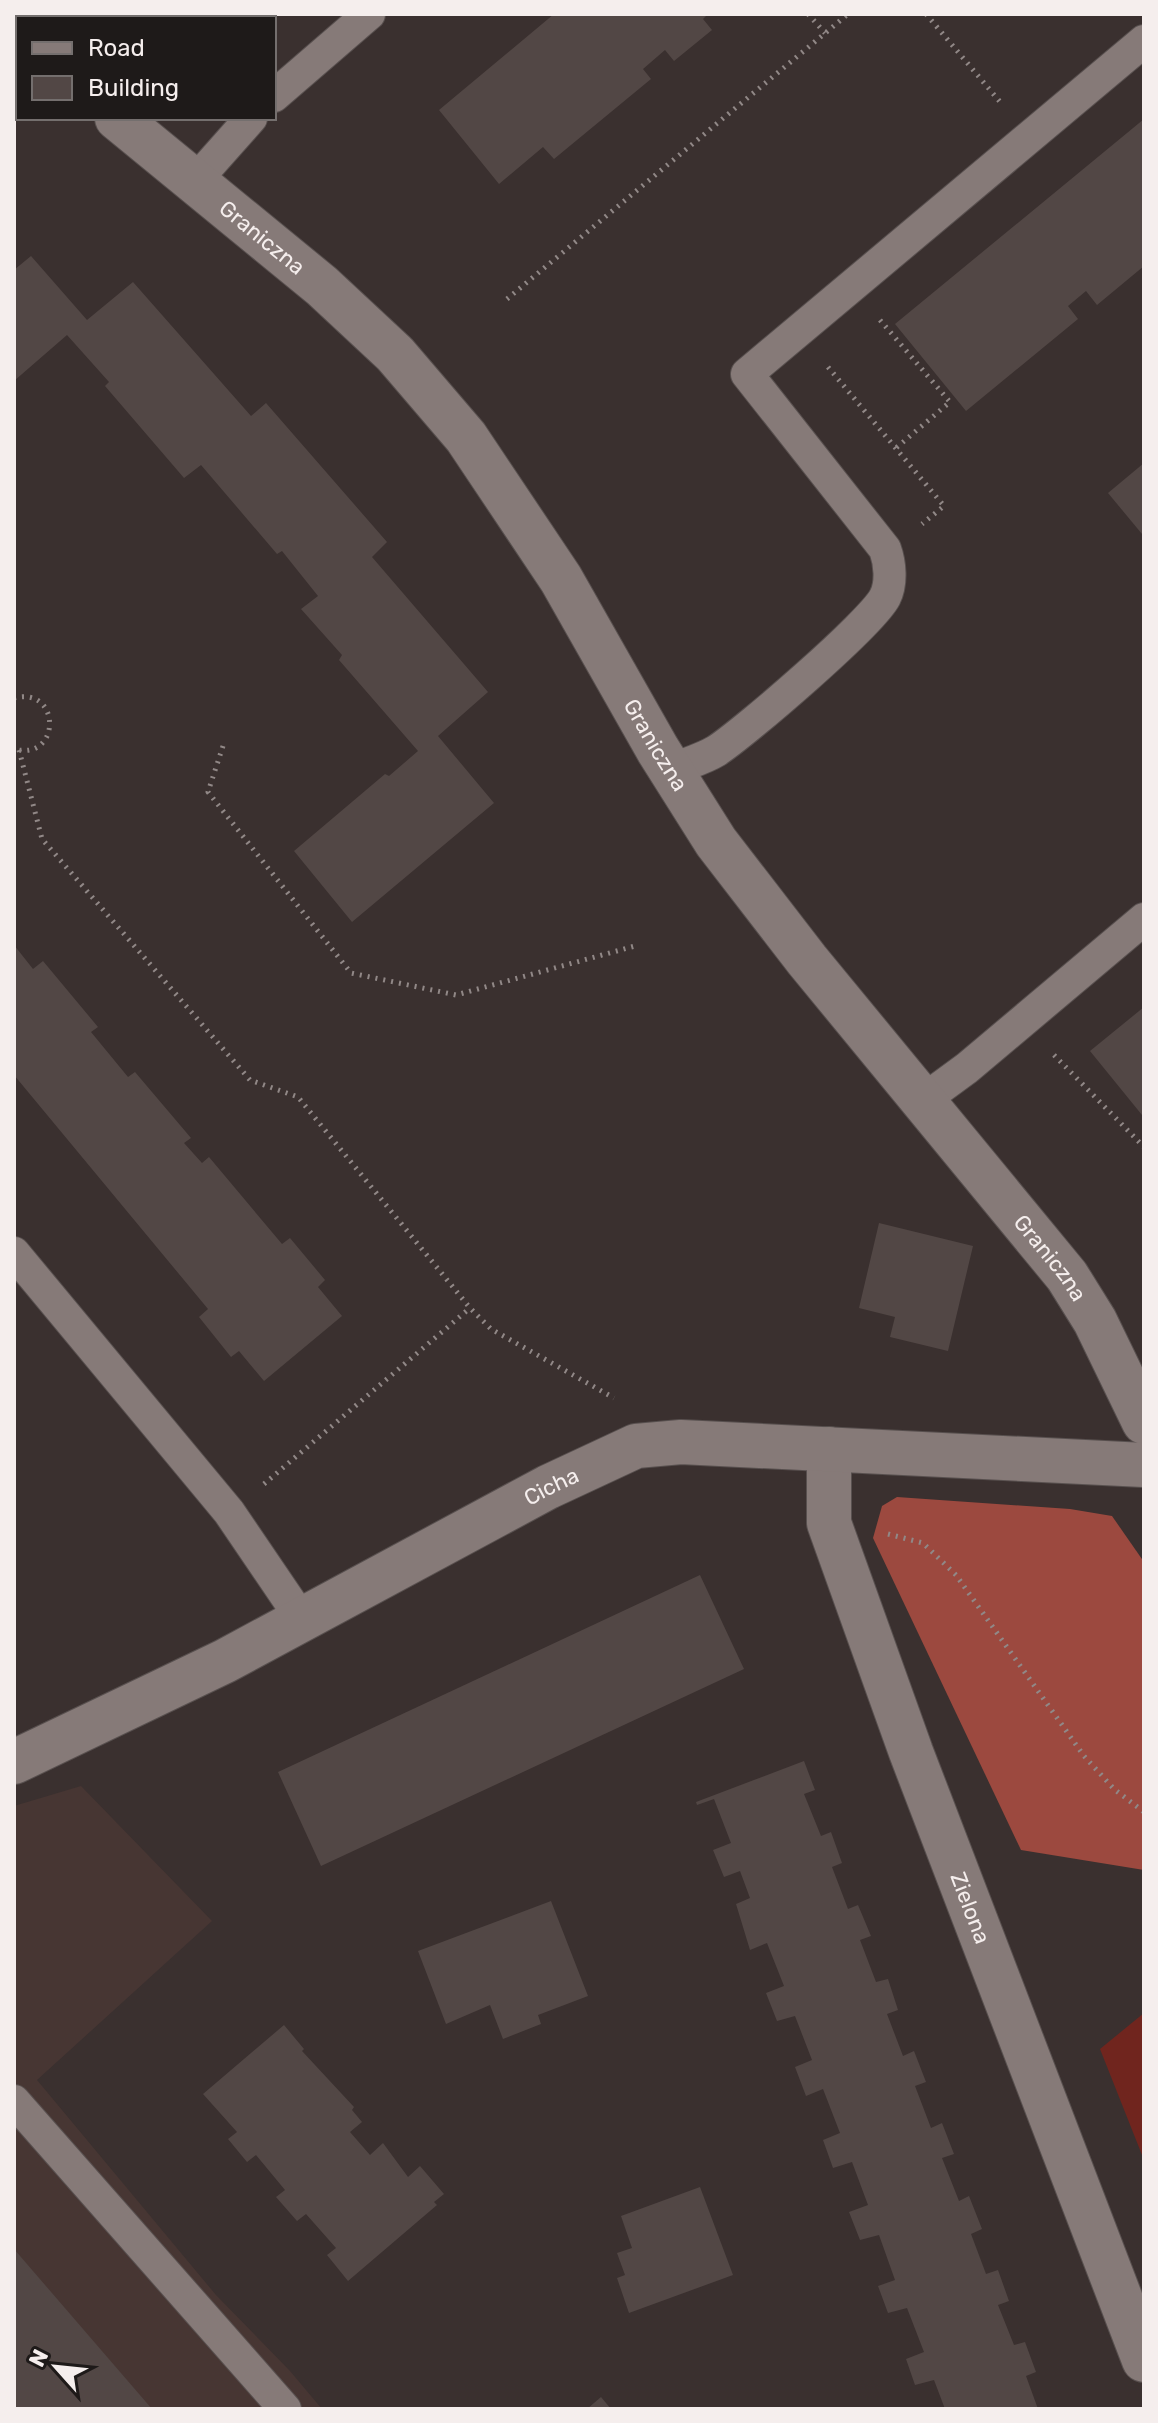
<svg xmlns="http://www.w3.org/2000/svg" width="1158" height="2423" font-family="Rubik,sans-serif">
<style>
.built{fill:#473633}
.green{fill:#70251e}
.forest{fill:#9c493f}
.building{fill:#524745}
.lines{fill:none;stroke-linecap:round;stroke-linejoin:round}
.service-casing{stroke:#58504f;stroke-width:34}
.minor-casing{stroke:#58504f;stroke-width:46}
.path{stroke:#918887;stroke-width:5;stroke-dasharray:2 6;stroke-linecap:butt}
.service{stroke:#867a78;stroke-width:32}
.minor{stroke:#867a78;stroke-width:44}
.labels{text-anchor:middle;stroke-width:7;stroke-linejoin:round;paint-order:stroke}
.street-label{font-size:22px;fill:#f5eeed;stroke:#1e1a19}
</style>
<rect width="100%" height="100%" fill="#3a302f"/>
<!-- built -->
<path class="built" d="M 81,1786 L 212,1921 L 37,2080 L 216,2295 L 290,2371 L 322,2409 L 14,2409 L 14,1806 Z"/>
<!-- green -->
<path class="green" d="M 1144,2013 L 1144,2160 L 1100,2049 Z"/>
<!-- forest -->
<path class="forest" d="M 897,1497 L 1070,1509 L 1112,1516 L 1144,1562 L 1144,1870 L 1021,1850 L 873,1538 L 882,1506 Z"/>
<!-- building -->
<g class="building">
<path d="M 554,14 L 708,14 L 703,19 L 712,30 L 674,61 L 665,50 L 643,69 L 651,79 L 554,159 L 543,147 L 499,184 L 439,110 Z"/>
<path d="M 1144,119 L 1144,266 L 1097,305 L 1086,291 L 1068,306 L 1078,319 L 966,411 L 895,324 Z"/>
<path d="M 31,256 L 87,320 L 133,282 L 251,416 L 266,403 L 387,542 L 372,557 L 488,692 L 438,736 L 494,803 L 352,922 L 294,851 L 385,774 L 389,776 L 418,751 L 339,660 L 342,655 L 301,609 L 318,596 L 282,551 L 277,554 L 201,465 L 184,478 L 105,386 L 109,382 L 67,335 L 14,381 L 14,270 Z"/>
<path d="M 1144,463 L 1144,532 L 1142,534 L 1108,493 Z"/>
<path d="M 14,945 L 33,969 L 43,961 L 98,1027 L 91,1032 L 128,1077 L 135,1072 L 191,1138 L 184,1143 L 202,1163 L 209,1157 L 282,1244 L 290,1238 L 325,1280 L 318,1287 L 342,1316 L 264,1381 L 239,1351 L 231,1357 L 199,1317 L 208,1309 L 14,1075 Z"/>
<path d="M 1144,1007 L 1144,1114 L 1142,1115 L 1090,1051 Z"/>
<path d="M 879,1223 L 973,1246 L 948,1351 L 890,1337 L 895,1317 L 859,1308 Z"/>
<path d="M 700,1575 L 744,1669 L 321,1866 L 278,1772 Z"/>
<path d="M 804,1761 L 815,1790 L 804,1794 L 821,1836 L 831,1832 L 842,1863 L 832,1867 L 848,1909 L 858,1905 L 871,1936 L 860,1940 L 876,1982 L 888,1979 L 898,2010 L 887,2014 L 903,2056 L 914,2051 L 926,2082 L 915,2086 L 931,2128 L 942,2123 L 954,2154 L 942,2158 L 959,2201 L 969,2196 L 982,2229 L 971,2234 L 986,2274 L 998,2270 L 1009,2301 L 998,2305 L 1014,2345 L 1025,2342 L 1036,2372 L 1026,2376 L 1038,2409 L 945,2409 L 934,2380 L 915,2385 L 906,2359 L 924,2352 L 907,2308 L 888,2313 L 878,2286 L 895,2280 L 879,2235 L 860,2240 L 849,2212 L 868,2205 L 852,2162 L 833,2168 L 823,2140 L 840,2133 L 823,2089 L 806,2096 L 795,2067 L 812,2060 L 795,2016 L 777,2021 L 766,1993 L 784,1986 L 767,1943 L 750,1950 L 736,1904 L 750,1898 L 740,1871 L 724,1877 L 713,1850 L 731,1843 L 714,1799 L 697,1805 L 696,1802 Z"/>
<path d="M 551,1901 L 588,1996 L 538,2015 L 541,2024 L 503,2039 L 490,2005 L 446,2024 L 418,1951 Z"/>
<path d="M 284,2025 L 304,2049 L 302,2051 L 354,2107 L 352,2110 L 362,2122 L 350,2132 L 370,2155 L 383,2143 L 408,2177 L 420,2166 L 444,2194 L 434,2202 L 437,2205 L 348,2281 L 327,2255 L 336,2248 L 306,2214 L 297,2221 L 276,2197 L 285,2190 L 256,2155 L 247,2162 L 228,2139 L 237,2132 L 203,2094 Z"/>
<path d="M 700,2187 L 733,2275 L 629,2313 L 617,2278 L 625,2275 L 617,2253 L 632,2248 L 621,2216 Z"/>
<path d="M 14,2249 L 152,2409 L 14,2409 Z"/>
<path d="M 601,2397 L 611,2409 L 587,2409 Z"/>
</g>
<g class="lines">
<!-- service casing -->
<g class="service-casing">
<g id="service">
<path d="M 14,94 L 18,90"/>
<path d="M 274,96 L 369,14"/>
<path d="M 196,180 L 251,118"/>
<path d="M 671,770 C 685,764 703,759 716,751 C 744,733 872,623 885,597 C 892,583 890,563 885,549 L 747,374 L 1144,41"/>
<path d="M 922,1101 L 967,1068 L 1144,919"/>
<path d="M 14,1253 L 229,1512 L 301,1618"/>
<path d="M 14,2101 L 285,2409"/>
</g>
</g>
<!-- minor casing -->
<g class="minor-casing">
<g id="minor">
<path d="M 14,34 L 18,38"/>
<path id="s1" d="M 117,118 L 322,286 L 395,354 L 466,437 L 561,579 L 658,750 L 716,842 L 807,960 L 1067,1276 L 1095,1321 L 1144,1422"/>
<path id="s2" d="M 829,1449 L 829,1523 L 911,1752 L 1144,2360"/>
<path id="s3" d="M 14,1762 L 225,1661 L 548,1487 L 636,1446 L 681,1442 L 1144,1465"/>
</g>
</g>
<!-- path -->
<g class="path">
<path d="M 70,14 L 75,18"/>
<path d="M 808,14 L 825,33"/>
<path d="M 926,14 L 1001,103"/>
<path d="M 507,299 L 848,14"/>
<path d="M 880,320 L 950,402 L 896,448"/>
<path d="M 828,367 L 944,506 L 922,524"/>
<path d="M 14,698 C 62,686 61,762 14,749"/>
<path d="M 223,746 L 208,792 L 351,973 L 456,995 L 635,946"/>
<path d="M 19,750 L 42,839 L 250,1080 L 298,1097 L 470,1308 L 491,1329 L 614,1398"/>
<path d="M 1054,1055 L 1144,1147"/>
<path d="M 264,1484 L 470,1308"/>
<path d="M 888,1534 L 923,1543 L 956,1575 L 1084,1756 L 1114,1789 L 1144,1812"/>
</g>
<!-- service -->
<use href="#service" class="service"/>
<!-- minor -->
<use href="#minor" class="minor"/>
</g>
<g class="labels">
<!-- street labels -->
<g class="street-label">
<text dy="8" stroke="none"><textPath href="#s1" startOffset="188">Graniczna</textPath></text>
<text dy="8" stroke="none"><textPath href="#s1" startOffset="836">Graniczna</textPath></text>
<text dy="8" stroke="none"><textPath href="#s1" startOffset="1484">Graniczna</textPath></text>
<text dy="8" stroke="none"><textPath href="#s3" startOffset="604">Cicha</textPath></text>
<text dy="8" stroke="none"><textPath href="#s2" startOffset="484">Zielona</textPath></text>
</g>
</g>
<!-- border -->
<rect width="1158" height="2423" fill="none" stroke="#f5eeed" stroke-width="32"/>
<!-- legend -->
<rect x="16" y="16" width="260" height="104" fill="#1e1a19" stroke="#746f6e" stroke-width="2"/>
<rect x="32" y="42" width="40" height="12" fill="#867a78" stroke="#746f6e" stroke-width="2"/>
<text x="88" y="56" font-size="24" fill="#f5eeed">Road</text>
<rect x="32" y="76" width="40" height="24" fill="#524745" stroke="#746f6e" stroke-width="2"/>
<text x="88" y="96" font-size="24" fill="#f5eeed">Building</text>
<!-- north arrow -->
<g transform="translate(56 2367) rotate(297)" stroke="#1e1a19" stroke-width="6" paint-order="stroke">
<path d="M0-6L14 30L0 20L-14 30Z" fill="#f5eeed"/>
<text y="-12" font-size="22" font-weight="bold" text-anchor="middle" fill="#f5eeed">N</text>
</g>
</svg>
